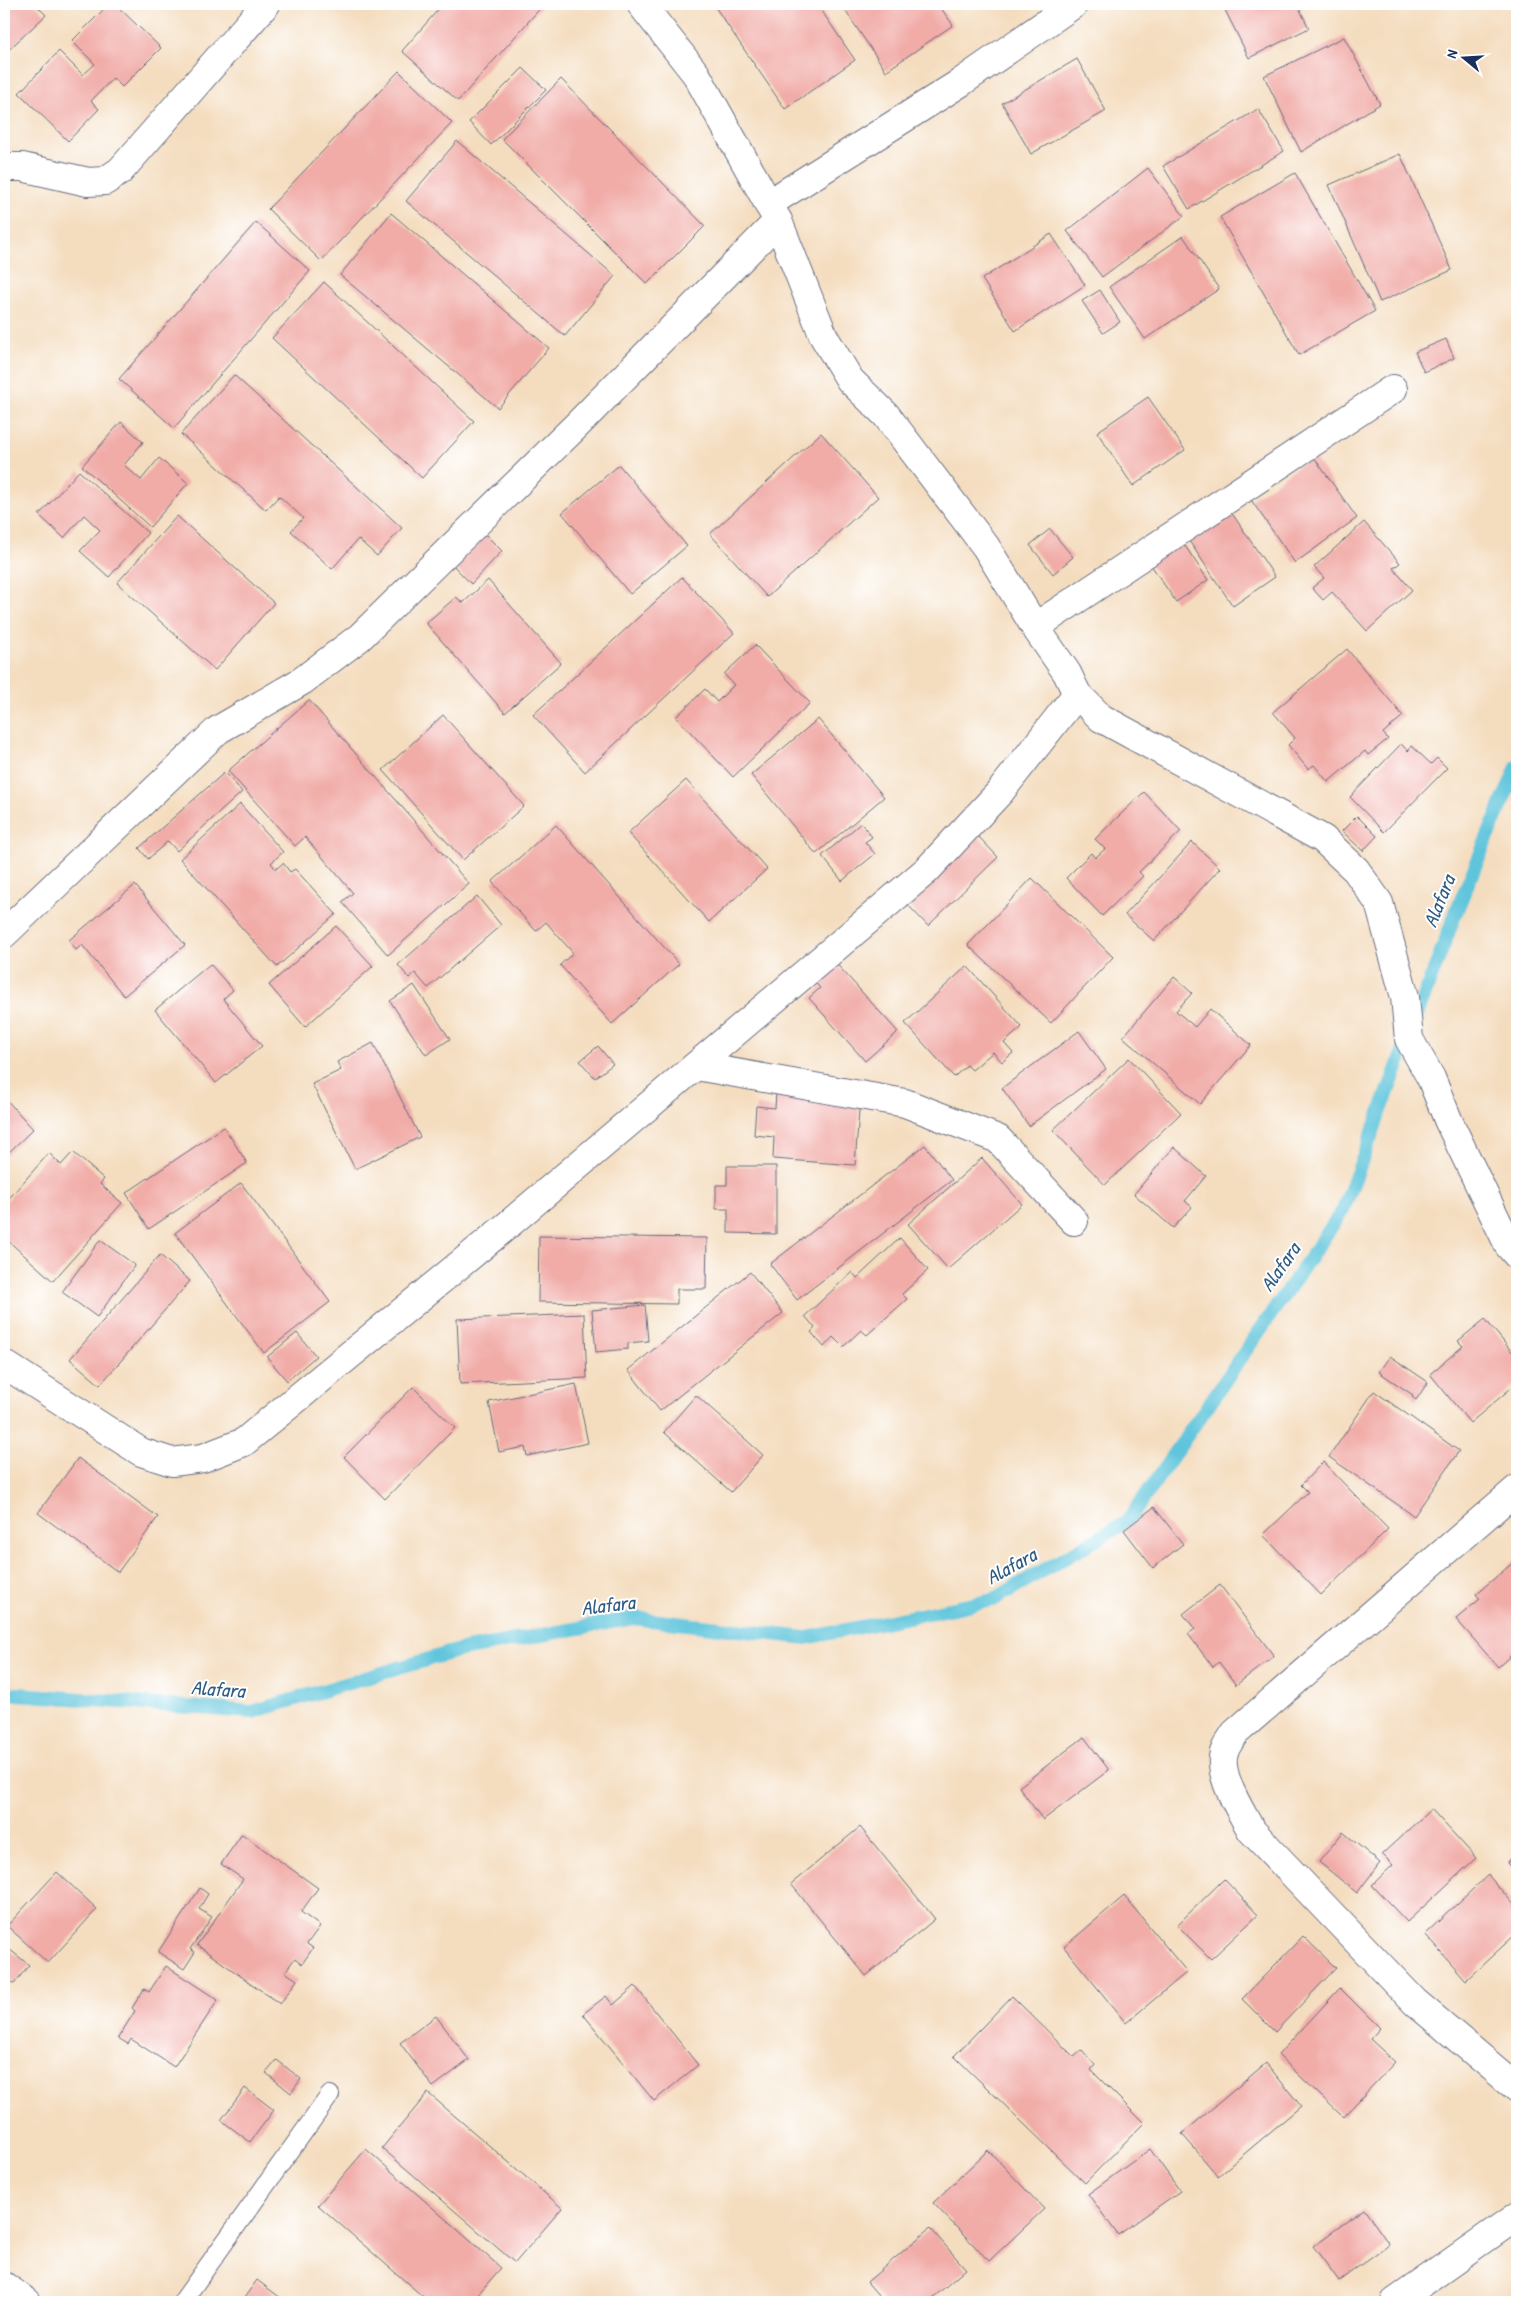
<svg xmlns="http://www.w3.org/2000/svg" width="1521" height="2306" font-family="'Patrick Hand',sans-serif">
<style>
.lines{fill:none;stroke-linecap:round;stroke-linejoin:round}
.stream{stroke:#5fc5dc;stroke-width:14}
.building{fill:#f1aca7}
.service-casing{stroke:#676c80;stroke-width:20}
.minor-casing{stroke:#676c80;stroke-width:30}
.tertiary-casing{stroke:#676c80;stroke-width:30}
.service{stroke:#fff;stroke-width:18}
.minor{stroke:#fff;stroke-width:28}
.tertiary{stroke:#fff;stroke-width:28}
.labels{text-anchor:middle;stroke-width:4;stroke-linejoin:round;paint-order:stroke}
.water-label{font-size:20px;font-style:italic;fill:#2f5c84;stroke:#fff}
</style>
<rect width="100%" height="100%" fill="#fff"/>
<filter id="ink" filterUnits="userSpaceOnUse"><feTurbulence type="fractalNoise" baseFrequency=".02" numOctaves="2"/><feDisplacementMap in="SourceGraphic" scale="10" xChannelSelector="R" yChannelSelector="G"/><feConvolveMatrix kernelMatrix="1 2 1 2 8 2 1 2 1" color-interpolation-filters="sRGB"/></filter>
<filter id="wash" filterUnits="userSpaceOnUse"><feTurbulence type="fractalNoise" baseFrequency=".0096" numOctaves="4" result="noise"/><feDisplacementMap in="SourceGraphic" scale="20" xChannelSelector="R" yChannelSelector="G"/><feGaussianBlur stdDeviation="1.12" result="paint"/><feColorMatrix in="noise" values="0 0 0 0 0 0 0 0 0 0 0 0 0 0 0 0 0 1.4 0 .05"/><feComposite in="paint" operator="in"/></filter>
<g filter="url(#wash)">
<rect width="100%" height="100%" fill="#f4ddbf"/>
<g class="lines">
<!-- stream -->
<path class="stream" d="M 4,1693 L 252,1712 L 456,1651 L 633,1618 L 806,1638 L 993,1600 L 1128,1521 L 1343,1210 L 1458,907 L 1517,767"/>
</g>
<g id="blocks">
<!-- building -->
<g class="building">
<path d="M 4,4 L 35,4 L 46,15 L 4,54 Z"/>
<path d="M 109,4 L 115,4 L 161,48 L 122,87 L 113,78 L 91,101 L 99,109 L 68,141 L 19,93 L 59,51 L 83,75 L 95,64 L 72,41 Z"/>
<path d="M 160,4 L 174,4 L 166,10 Z"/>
<path d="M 443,4 L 544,4 L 458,101 L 402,51 Z"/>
<path d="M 713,4 L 817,4 L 855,60 L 785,109 Z"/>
<path d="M 845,4 L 938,4 L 953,25 L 886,71 L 842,6 Z"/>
<path d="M 1222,4 L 1297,4 L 1309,28 L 1249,58 Z"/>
<path d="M 1344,37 L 1380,104 L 1301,152 L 1264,76 Z"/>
<path d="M 1077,59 L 1106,111 L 1031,154 L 1002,103 Z"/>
<path d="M 523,68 L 546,90 L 491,145 L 469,122 Z"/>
<path d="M 399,71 L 452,123 L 321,261 L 268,209 Z"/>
<path d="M 561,79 L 705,226 L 647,284 L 502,139 Z"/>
<path d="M 1258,109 L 1284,151 L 1189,209 L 1163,166 Z"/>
<path d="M 457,141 L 615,276 L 565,336 L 406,201 Z"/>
<path d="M 1400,154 L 1452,270 L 1380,302 L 1329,185 Z"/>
<path d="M 1148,168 L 1184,216 L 1102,277 L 1067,231 Z"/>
<path d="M 1295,173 L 1375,311 L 1299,355 L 1220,217 Z"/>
<path d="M 391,213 L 549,348 L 498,408 L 340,275 Z"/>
<path d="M 256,222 L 310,271 L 174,428 L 119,379 Z"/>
<path d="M 1051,234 L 1085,285 L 1015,331 L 982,279 Z"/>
<path d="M 1183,236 L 1219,289 L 1145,339 L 1109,287 Z"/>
<path d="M 324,282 L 474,421 L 422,478 L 272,338 Z"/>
<path d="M 1100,290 L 1120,322 L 1103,333 L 1082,301 Z"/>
<path d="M 1446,339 L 1454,358 L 1424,372 L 1415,352 Z"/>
<path d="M 234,375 L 402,528 L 377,556 L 358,539 L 332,569 L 291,531 L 303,518 L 279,496 L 266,510 L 181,434 Z"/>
<path d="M 1148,397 L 1185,450 L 1133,486 L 1097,432 Z"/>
<path d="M 121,422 L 143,442 L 124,465 L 141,480 L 159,458 L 188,483 L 150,527 L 82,466 Z"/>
<path d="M 821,433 L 878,497 L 767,597 L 710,534 Z"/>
<path d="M 1313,456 L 1357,518 L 1295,563 L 1251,500 Z"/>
<path d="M 619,465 L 687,546 L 630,594 L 562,513 Z"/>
<path d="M 79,471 L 148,533 L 109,577 L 80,551 L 100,530 L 84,515 L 64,538 L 39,515 Z"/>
<path d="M 1229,509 L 1275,577 L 1233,606 L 1187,538 Z"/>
<path d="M 177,516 L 274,603 L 215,670 L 117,583 Z"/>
<path d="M 1364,522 L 1400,563 L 1393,568 L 1412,590 L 1367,631 L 1332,592 L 1323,600 L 1312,588 L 1324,578 L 1314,567 Z"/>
<path d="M 1050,529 L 1073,557 L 1053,574 L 1030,545 Z"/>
<path d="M 483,532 L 502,551 L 471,584 L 452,564 Z"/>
<path d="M 1181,540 L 1208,580 L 1176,602 L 1149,562 Z"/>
<path d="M 682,577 L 734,633 L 585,772 L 533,715 Z"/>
<path d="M 488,580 L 561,663 L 505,713 L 426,623 L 456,597 L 463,603 Z"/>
<path d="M 755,645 L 810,703 L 733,777 L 676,717 L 705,689 L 717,702 L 734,685 L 724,674 Z"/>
<path d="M 1347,649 L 1403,716 L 1383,733 L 1388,739 L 1368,755 L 1365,751 L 1328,782 L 1314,765 L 1308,769 L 1288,745 L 1295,738 L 1273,712 Z"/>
<path d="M 309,700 L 469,884 L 388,955 L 342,902 L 353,893 L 305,837 L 295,846 L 228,771 Z"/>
<path d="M 443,715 L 524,806 L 463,860 L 383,770 Z"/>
<path d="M 818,719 L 884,797 L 816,854 L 751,775 Z"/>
<path d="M 1401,744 L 1408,751 L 1412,746 L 1431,764 L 1437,758 L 1447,768 L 1384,832 L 1350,797 Z"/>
<path d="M 225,772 L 242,792 L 177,851 L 168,841 L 148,859 L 139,848 Z"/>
<path d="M 686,780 L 767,869 L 709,922 L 628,833 Z"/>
<path d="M 1144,792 L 1181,831 L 1139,872 L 1143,876 L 1102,916 L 1066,878 L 1091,853 L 1095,858 L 1105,849 L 1095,839 Z"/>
<path d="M 240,804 L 283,852 L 271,863 L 276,869 L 283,863 L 290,872 L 295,869 L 336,914 L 277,967 L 180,859 Z"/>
<path d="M 1357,816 L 1377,836 L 1363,851 L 1342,831 Z"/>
<path d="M 861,823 L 872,837 L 865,842 L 875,854 L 842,881 L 822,856 Z"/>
<path d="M 556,825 L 679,964 L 612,1024 L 560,965 L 573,953 L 546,922 L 536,931 L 492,882 Z"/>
<path d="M 977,835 L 998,857 L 928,926 L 907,904 Z"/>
<path d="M 1192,842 L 1220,868 L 1154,941 L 1125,915 Z"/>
<path d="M 1032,878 L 1113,957 L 1051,1023 L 968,945 Z"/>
<path d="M 135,885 L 185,945 L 124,996 L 82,945 L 76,950 L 69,940 Z"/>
<path d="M 477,896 L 501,925 L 428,988 L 415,973 L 409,978 L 398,965 Z"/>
<path d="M 336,926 L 373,966 L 305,1027 L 269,985 Z"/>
<path d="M 833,960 L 898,1032 L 865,1061 L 809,998 L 820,988 L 812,979 Z"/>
<path d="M 210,964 L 233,990 L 223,999 L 262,1046 L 216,1083 L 155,1010 Z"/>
<path d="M 967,966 L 1022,1027 L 1004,1043 L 1013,1053 L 1002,1062 L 993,1052 L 972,1070 L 967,1065 L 954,1077 L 905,1023 Z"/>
<path d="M 1174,977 L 1192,993 L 1176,1011 L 1195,1027 L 1210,1009 L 1251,1045 L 1200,1104 L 1123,1037 Z"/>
<path d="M 414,985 L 450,1039 L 426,1055 L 390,1001 Z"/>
<path d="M 1079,1031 L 1106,1069 L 1029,1126 L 1002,1088 Z"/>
<path d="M 373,1043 L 420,1137 L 355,1169 L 312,1084 L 341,1070 L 337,1062 Z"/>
<path d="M 598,1046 L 613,1064 L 595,1078 L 580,1061 Z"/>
<path d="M 1129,1058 L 1181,1113 L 1105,1185 L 1053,1130 Z"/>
<path d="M 776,1092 L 860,1097 L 855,1165 L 773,1159 L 774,1137 L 754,1135 L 756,1106 L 775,1108 Z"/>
<path d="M 4,1097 L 33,1129 L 4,1157 Z"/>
<path d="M 224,1127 L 247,1163 L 149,1229 L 126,1193 Z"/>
<path d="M 925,1145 L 952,1180 L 797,1300 L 770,1264 Z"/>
<path d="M 1174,1147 L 1206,1176 L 1185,1201 L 1192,1207 L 1173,1228 L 1134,1194 Z"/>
<path d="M 73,1152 L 104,1179 L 100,1184 L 122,1203 L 53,1281 L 4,1237 L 4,1204 L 49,1153 L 61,1165 Z"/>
<path d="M 982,1158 L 1022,1204 L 948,1269 L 908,1224 Z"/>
<path d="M 727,1166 L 776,1166 L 776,1234 L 728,1233 L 728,1209 L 716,1209 L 716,1185 L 727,1185 Z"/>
<path d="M 241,1183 L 330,1302 L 264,1353 L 175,1233 Z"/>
<path d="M 539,1236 L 707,1238 L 706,1289 L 677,1289 L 677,1304 L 538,1302 Z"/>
<path d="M 900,1238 L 928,1270 L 902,1294 L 907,1299 L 867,1335 L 861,1330 L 843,1347 L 833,1337 L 824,1347 L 811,1332 L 815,1328 L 805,1316 L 852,1272 L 857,1278 Z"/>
<path d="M 100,1240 L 135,1265 L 97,1317 L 62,1292 Z"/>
<path d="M 160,1255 L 190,1281 L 100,1385 L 70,1359 Z"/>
<path d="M 750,1272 L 783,1313 L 660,1411 L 628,1370 Z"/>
<path d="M 645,1305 L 648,1341 L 628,1343 L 628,1349 L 596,1352 L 592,1310 Z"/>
<path d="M 584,1314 L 587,1378 L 460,1384 L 457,1319 Z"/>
<path d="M 1485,1319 L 1517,1358 L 1517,1383 L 1470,1423 L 1430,1374 L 1463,1346 L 1458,1341 Z"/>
<path d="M 297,1333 L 316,1356 L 287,1381 L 267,1357 Z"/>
<path d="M 1390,1356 L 1428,1382 L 1416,1400 L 1412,1397 L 1413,1395 L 1379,1372 Z"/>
<path d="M 576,1384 L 588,1443 L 527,1456 L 525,1447 L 499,1452 L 489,1402 Z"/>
<path d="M 413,1387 L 455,1428 L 385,1499 L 344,1457 Z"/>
<path d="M 1374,1391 L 1459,1451 L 1414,1516 L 1329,1457 Z"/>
<path d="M 696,1395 L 763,1455 L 731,1492 L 664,1432 Z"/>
<path d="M 78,1458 L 158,1517 L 118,1572 L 38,1513 Z"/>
<path d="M 1323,1462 L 1388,1529 L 1321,1595 L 1263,1535 L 1308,1492 L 1301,1485 Z"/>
<path d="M 1154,1507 L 1183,1544 L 1153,1568 L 1124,1530 Z"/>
<path d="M 1516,1560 L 1517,1562 L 1517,1650 L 1498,1667 L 1456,1619 L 1480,1599 L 1476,1594 Z"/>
<path d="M 1220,1585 L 1274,1656 L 1236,1685 L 1219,1662 L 1213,1667 L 1188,1634 L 1195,1629 L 1183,1614 Z"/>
<path d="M 1084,1737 L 1109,1770 L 1043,1820 L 1019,1787 Z"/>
<path d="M 1431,1809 L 1476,1858 L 1407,1922 L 1372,1885 L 1393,1865 L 1382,1854 Z"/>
<path d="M 860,1827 L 935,1919 L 866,1976 L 791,1884 Z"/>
<path d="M 1343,1832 L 1380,1863 L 1357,1893 L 1319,1862 Z"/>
<path d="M 242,1834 L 318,1888 L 301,1912 L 320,1926 L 307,1944 L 313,1948 L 302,1964 L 295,1958 L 285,1972 L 297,1980 L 280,2004 L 197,1945 L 243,1879 L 221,1864 Z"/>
<path d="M 1517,1852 L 1517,1873 L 1507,1863 Z"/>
<path d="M 57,1872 L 97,1909 L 48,1963 L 7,1926 Z"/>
<path d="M 1488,1875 L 1517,1908 L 1517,1933 L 1466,1980 L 1425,1934 Z"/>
<path d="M 1224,1879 L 1258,1915 L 1211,1959 L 1177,1925 Z"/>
<path d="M 200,1888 L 208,1894 L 199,1909 L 212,1917 L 190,1949 L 195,1952 L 184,1969 L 158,1952 Z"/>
<path d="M 1124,1896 L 1187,1972 L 1126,2023 L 1064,1947 Z"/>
<path d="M 1303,1936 L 1336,1968 L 1275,2032 L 1242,1999 Z"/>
<path d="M 4,1945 L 29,1965 L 14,1984 L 4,1976 Z"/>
<path d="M 166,1966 L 218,2000 L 174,2067 L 131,2039 L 128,2044 L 118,2038 L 135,2011 L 132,2008 L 144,1989 L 149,1992 Z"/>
<path d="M 635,1986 L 698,2065 L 654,2101 L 583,2014 L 606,1996 L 613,2005 Z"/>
<path d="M 1340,1988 L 1380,2028 L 1370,2039 L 1395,2062 L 1343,2117 L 1278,2055 Z"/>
<path d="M 1012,1996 L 1074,2057 L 1082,2050 L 1095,2065 L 1091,2070 L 1144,2123 L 1085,2183 L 954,2056 Z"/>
<path d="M 436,2016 L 469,2060 L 433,2087 L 400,2043 Z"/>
<path d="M 277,2060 L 301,2079 L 291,2093 L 266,2073 Z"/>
<path d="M 1266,2063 L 1301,2106 L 1218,2176 L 1182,2134 Z"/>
<path d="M 245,2088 L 274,2110 L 250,2142 L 221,2120 Z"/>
<path d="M 428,2093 L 562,2208 L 515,2263 L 382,2148 Z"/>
<path d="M 366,2149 L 501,2268 L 471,2302 L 429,2302 L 318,2205 Z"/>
<path d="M 1150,2149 L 1180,2191 L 1118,2235 L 1088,2194 Z"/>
<path d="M 988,2150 L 1044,2209 L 989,2261 L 933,2203 Z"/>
<path d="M 1364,2209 L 1389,2244 L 1339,2281 L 1313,2246 Z"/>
<path d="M 930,2228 L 966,2269 L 928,2302 L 884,2302 L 867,2282 Z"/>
<path d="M 257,2280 L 286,2302 L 241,2302 Z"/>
</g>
</g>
</g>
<g filter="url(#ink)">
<use href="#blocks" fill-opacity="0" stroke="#676c80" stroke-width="1"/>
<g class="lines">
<!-- service casing -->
<g class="service-casing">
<path id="service" d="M 182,2302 L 330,2095"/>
</g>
<!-- minor casing -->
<g class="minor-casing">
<g id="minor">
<path d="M 641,4 L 696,74 L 778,221 L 824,337 L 850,380 L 886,415 L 986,547 L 1035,627 L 1067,673 L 1077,694 L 1101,718 L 1323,839 L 1356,870 L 1379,903 L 1405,997 L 1409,1039 L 1431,1078 L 1449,1122 L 1509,1246 L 1517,1255"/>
<path d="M 4,167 L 22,167 L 88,182 L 105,181 L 120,171 L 266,4"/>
<path d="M 768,204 L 960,83 L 1074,4"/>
<path d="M 1035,627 L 1393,389"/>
<path d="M 4,934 L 218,730 L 302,681 L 360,637 L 578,424 L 778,221"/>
<path d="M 696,1066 L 905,1103 L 998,1139 L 1074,1221"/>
<path d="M 4,1364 L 141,1452 L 172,1462 L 203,1458 L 244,1442 L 509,1224 L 927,870 L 1000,792 L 1077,694"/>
<path d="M 1517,1489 L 1235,1733 C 1232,1738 1227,1744 1225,1750 C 1215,1772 1241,1811 1251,1830 L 1415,2002 L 1517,2088"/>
<path d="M 4,2286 L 27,2302"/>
</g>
</g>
<!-- tertiary casing -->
<g class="tertiary-casing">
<path id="tertiary" d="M 1395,2302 L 1517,2216"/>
</g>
<!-- service -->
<use href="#service" class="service"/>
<!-- minor -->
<use href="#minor" class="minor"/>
<!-- tertiary -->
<use href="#tertiary" class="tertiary"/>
</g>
</g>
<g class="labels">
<!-- water labels -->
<g class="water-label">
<text transform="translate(1439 901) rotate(-68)" y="7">Alafara</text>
<text transform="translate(1280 1267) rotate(-55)" y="7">Alafara</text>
<text transform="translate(1011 1566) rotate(-29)" y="7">Alafara</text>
<text transform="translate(608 1605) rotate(-7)" y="7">Alafara</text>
<text transform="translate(218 1689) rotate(4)" y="7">Alafara</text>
</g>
</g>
<!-- margin -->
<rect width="1521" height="2306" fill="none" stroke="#fff" stroke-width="20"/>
<!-- north arrow -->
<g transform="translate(1464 58) rotate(288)" stroke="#ffffff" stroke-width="4" paint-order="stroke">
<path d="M0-4L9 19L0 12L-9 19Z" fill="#1b2f5e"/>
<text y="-8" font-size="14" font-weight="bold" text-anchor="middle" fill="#1b2f5e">N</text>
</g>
</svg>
